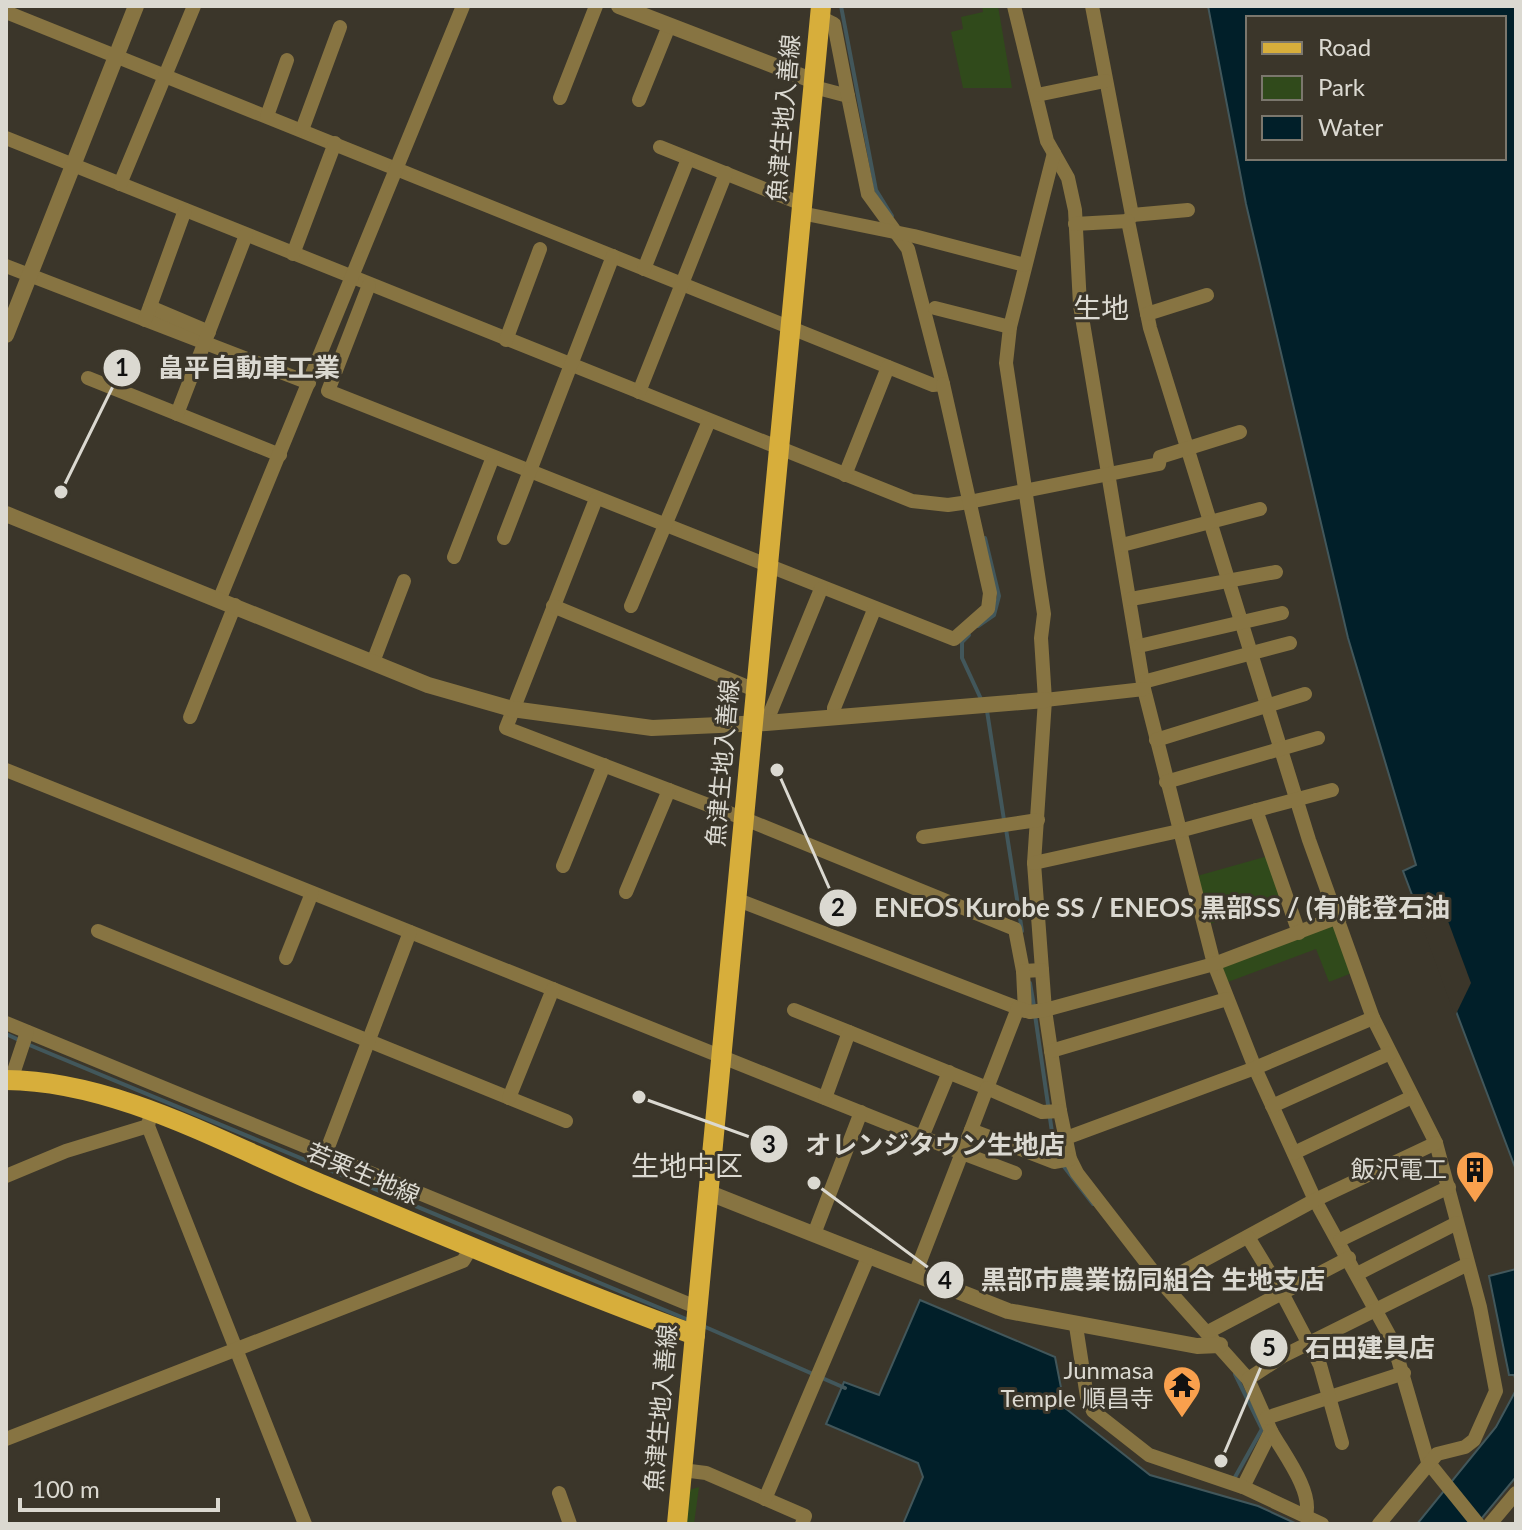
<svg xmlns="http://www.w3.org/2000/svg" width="1522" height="1530" font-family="Lato,'Noto Sans JP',sans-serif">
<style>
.green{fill:#304a1b}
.water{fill:#011f29;stroke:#42575b;stroke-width:2;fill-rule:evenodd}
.pier{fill:#3b362a}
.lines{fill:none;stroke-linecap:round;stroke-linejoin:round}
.stream{stroke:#42575b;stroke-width:4}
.minor{stroke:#877442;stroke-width:14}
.tertiary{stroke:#877442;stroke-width:16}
.primary{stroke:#d7ae3b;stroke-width:20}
.labels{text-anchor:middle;stroke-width:6;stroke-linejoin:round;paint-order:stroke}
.street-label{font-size:24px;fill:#dbd9d1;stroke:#3b362a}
.poi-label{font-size:24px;fill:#dbd9d1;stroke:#3b362a;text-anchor:end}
.quarter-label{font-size:28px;fill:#dbd9d1;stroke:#3b362a}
.leader{fill:none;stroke:#dbd9d1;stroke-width:3}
.callout-dot{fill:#dbd9d1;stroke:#3b362a;stroke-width:3}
.mark-label{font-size:24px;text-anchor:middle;font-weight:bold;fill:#111}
.callout-label{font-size:26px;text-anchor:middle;font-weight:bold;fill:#dbd9d1;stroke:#3b362a;stroke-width:6;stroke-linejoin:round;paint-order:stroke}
</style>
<rect width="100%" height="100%" fill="#3b362a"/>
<!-- green -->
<g class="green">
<path d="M 982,6 L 998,6 L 1012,88 L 963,88 L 951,32 L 963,29 L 961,17 L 983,12 Z"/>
<path d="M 1268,856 L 1282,902 L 1209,924 L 1197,876 Z"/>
<path d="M 1334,924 L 1352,973 L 1329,982 L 1316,949 L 1228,982 L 1222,966 Z"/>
<path d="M 699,1487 L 694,1524 L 685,1524 L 689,1490 Z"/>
</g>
<!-- water -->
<g class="water">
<path d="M 1208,6 L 1516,6 L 1516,1170 L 1403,871 L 1416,865 L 1348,638 L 1246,204 ZM 1248,18 L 1504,18 L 1504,158 L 1248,158 Z"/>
<path d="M 1516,1269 L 1516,1381 L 1514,1375 L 1509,1375 L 1489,1276 Z"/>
<path d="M 920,1300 L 1055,1357 L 1065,1408 L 1150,1475 L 1258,1506 L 1297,1524 L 903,1524 L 923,1477 L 918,1463 L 826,1424 L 844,1382 L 879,1395 Z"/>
<path d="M 1516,1390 L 1516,1477 L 1477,1524 L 1417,1524 L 1496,1427 Z"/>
</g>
<!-- pier -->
<path class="pier" d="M 1442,905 L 1471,983 L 1455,1016 L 1415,906 Z"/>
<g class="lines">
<!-- stream -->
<g class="stream">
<path d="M 841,6 L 876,190 L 892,216"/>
<path d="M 978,626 L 994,615 L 999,596 L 985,538"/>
<path d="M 969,635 L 962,642 L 962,658 L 981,699"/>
<path d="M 987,711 L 1004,820"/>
<path d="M 1006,829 L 1022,931"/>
<path d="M 1030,983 L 1034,1006"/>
<path d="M 1035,1015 L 1053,1139 L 1059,1156"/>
<path d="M 6,1034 L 19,1040"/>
<path d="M 27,1044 L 691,1321"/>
<path d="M 1062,1164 L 1093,1204"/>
<path d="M 703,1326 L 845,1388"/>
<path d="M 1234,1479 L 1262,1429 L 1235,1374"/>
</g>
<!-- minor -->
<g class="minor">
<path d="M 1014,6 L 1047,141 L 1068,178 L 1075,210 L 1080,305 L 1144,689 L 1214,964 L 1255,1068 L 1315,1200 L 1393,1342 L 1428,1462 L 1478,1524"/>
<path d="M 1092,6 L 1132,215 L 1128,221 L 1150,328 L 1309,840 L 1373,1018 L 1436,1143 L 1480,1307 L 1496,1391 L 1474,1440 L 1465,1447 L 1437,1454 L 1379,1524"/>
<path d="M 6,12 L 933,385 L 943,384 L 908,249 L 868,194 L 848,96 L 814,87"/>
<path d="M 820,17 L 834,24 L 848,96"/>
<path d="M 1037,95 L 1105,81"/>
<path d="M 560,98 L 596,6"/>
<path d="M 639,100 L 669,26"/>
<path d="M 267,116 L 287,60"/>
<path d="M 302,130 L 340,27"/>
<path d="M 6,138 L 912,501 L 948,505 L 969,502 L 1159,464 L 1160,457 L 1240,432"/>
<path d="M 660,147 L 802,204"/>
<path d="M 1054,153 L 1010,327 L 1006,363 L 1044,614 L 1041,638 L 1045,700 L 1034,863 L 1045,1010 L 1060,1111 L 1070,1159 L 1077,1173 L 1162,1283 L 1248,1379 L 1271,1431 L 1243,1487"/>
<path d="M 120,184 L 194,6"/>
<path d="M 801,213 L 914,236 L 1025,265"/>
<path d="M 1132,215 L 1188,210"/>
<path d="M 1075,224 L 1128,221"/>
<path d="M 293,254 L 335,143"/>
<path d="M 6,266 L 309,383"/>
<path d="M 644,269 L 688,159"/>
<path d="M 369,285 L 328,391 L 954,639 L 988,609 L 990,593 L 943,384"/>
<path d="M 150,307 L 209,332"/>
<path d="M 935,308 L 1010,327"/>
<path d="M 1147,314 L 1207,295"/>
<path d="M 145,320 L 185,210"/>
<path d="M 506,340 L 540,249"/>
<path d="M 88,378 L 280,455"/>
<path d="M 639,392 L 726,173"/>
<path d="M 177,414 L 246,235"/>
<path d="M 845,475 L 888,367"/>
<path d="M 596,499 L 506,728 L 745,819 L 1015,929 L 1023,971 L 1042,970"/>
<path d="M 504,538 L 613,256"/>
<path d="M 1122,545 L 1260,509"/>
<path d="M 454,557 L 493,457"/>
<path d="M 220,598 L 463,6"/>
<path d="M 1131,599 L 1276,572"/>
<path d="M 553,606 L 755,690"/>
<path d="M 631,606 L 709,421"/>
<path d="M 1139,646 L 1282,613"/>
<path d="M 373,662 L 404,581"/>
<path d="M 1143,682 L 1290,643"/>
<path d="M 1045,700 L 1144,689"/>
<path d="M 190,717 L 235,605"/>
<path d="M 834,718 L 834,708 L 874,610"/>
<path d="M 766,723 L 821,589"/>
<path d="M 1156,740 L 1305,694"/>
<path d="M 6,770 L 962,1153 L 971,1130 L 1054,1162 L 1070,1159"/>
<path d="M 1166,782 L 1318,738"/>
<path d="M 1256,810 L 1299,933"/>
<path d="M 923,837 L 1038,820"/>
<path d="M 1034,863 L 1179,831 L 1332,790"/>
<path d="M 563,866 L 604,765"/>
<path d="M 626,892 L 669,790"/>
<path d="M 738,900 L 1018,1008"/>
<path d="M 98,931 L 566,1121"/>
<path d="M 286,958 L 312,893"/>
<path d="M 1023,971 L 1025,1011"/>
<path d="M 794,1010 L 849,1032"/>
<path d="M 6,1023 L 696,1307"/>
<path d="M 1051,1051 L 1227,999"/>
<path d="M 11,1080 L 27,1032"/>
<path d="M 509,1098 L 553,989"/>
<path d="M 825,1098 L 849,1032 L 987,1088 L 1018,1008 L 1030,1012 L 1045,1010 L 1214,964 L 1370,905"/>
<path d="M 1272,1106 L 1390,1053"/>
<path d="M 151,1112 L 148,1126 L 305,1524"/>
<path d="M 971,1130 L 987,1088 L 1042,1112 L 1060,1111"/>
<path d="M 922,1137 L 949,1072"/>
<path d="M 1066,1138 L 1255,1068 L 1373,1018"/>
<path d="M 1294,1153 L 1412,1097"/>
<path d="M 325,1155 L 410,932"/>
<path d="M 6,1176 L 66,1151 L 148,1126"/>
<path d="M 814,1234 L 861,1112"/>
<path d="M 1340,1240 L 1449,1187"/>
<path d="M 915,1274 L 962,1153 L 1015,1173"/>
<path d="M 1357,1274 L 1457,1223"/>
<path d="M 1162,1283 L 1315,1200 L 1436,1143"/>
<path d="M 1076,1326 L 1087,1397 L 1093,1411 L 1149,1455 L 1243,1487 L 1322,1524"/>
<path d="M 1208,1332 L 1282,1293 L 1248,1237"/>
<path d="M 1248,1379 L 1283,1356 L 1466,1265"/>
<path d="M 1266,1418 L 1404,1373"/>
<path d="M 1271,1431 C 1283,1453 1313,1491 1306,1515"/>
<path d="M 6,1439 L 463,1261 L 471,1248"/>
<path d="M 1342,1443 L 1320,1365 L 1282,1293 L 1349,1258"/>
<path d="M 682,1470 L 706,1473 L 805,1516 L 802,1524"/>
<path d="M 559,1493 L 570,1524"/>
<path d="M 765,1499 L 869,1255"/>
<path d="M 1490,1524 L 1516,1493"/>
</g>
<!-- tertiary -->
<g class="tertiary">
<path d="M 619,6 L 814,81"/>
<path d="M 6,335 L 136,6"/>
<path d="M 6,514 L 428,685 L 512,709 L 652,728 L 766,723 L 1045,700"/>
<path d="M 707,1192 L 1008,1311 L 1197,1346 L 1220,1345"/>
</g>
<!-- primary -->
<g class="primary">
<path d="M 6,1080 C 114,1081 219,1141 316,1182 C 442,1235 567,1288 695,1335"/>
<path d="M 677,1524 L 821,6"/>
</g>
</g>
<!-- icons -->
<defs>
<g id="building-pin" transform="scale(2)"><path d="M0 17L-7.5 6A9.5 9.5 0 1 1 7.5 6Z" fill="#f9a04d" stroke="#3b362a"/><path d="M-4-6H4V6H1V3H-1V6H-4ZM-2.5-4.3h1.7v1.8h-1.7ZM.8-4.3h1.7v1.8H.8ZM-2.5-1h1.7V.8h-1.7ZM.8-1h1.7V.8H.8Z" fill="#111"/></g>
<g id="temple-pin" transform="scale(2)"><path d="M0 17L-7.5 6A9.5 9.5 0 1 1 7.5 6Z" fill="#f9a04d" stroke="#3b362a"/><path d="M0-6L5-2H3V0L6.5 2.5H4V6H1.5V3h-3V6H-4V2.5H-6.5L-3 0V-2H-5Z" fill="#111"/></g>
</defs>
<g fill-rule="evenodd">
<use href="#building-pin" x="1475" y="1170"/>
<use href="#temple-pin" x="1182" y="1385"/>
</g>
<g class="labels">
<!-- street labels -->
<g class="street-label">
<text transform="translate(784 118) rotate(-85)" y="8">魚津生地入善線</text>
<text transform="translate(723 763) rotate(-85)" y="8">魚津生地入善線</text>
<text transform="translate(363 1174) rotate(23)" y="8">若栗生地線</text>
<text transform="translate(661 1408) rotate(-85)" y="8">魚津生地入善線</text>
</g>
<!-- poi labels -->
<g class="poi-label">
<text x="1447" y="1178">飯沢電工</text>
<text x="1154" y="1379">Junmasa<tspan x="1154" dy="28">Temple 順昌寺</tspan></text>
</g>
<!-- quarter labels -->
<g class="quarter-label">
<text x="1101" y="318">生地</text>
<text x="687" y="1176">生地中区</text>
</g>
</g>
<!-- callouts -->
<path class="leader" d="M61 492L122 368M777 770L838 908M639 1097L769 1144M814 1183L945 1280M1221 1461L1269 1348"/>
<g class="callout-dot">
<circle cx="61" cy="492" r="8"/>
<circle cx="777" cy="770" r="8"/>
<circle cx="639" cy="1097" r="8"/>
<circle cx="814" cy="1183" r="8"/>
<circle cx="1221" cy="1461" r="8"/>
<circle cx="122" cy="368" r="20"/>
<circle cx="838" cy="908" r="20"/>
<circle cx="769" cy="1144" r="20"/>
<circle cx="945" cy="1280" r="20"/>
<circle cx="1269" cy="1348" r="20"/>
</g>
<g class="mark-label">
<text x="122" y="376">1</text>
<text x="838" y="916">2</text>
<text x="769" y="1153">3</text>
<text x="945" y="1289">4</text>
<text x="1269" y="1356">5</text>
</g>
<g class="callout-label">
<text x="249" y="377">畠平自動車工業</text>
<text x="1162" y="917">ENEOS Kurobe SS / ENEOS 黒部SS / (有)能登石油</text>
<text x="935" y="1154">オレンジタウン生地店</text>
<text x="1153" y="1289">黒部市農業協同組合 生地支店</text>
<text x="1370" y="1357">石田建具店</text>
</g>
<!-- border -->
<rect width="1522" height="1530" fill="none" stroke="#dbd9d1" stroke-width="16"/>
<!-- legend -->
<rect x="1246" y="16" width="260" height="144" fill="#3b362a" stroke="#7b776d" stroke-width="2"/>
<rect x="1262" y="42" width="40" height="12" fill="#d7ae3b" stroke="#7b776d" stroke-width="2"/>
<text x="1318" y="56" font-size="24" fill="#dbd9d1">Road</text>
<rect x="1262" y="76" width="40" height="24" fill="#304a1b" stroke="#7b776d" stroke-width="2"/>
<text x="1318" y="96" font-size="24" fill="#dbd9d1">Park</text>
<rect x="1262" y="116" width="40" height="24" fill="#011f29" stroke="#7b776d" stroke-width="2"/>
<text x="1318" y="136" font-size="24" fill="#dbd9d1">Water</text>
<!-- scale -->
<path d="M20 1498v12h198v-12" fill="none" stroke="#dbd9d1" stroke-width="4"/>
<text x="32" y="1498" font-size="24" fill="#dbd9d1" stroke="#3b362a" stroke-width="6" paint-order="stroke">100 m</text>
</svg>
